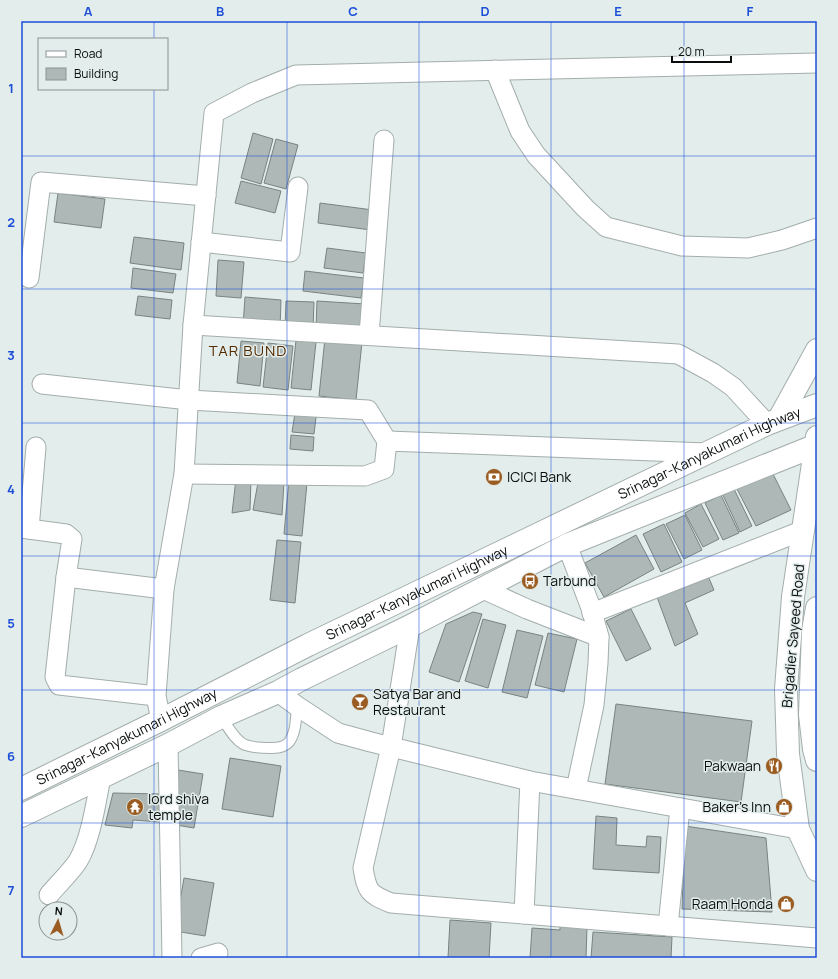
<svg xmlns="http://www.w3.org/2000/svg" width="838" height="979" font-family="Manrope,sans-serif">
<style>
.building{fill:#adb8b7;stroke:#798382}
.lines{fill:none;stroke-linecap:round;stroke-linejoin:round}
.lane-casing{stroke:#a3adac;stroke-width:12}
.street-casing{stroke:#a3adac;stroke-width:21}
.highway-casing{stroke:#a3adac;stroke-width:24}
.lane{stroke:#fff;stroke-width:10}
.street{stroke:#fff;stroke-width:19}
.highway{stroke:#fff;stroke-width:22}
.grid{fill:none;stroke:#1d4ed8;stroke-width:1;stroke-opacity:0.55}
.labels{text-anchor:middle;stroke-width:3;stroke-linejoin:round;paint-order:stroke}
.street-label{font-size:14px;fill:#0a0d0d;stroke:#e2edec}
.poi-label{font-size:14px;fill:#0a0d0d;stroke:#e2edec;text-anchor:start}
.neighbourhood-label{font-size:15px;letter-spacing:1px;fill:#552c00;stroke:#e2edec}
.neatline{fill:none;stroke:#1d4ed8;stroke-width:1.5}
.grid-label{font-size:13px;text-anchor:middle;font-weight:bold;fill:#1d4ed8}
</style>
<rect width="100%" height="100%" fill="#e2edec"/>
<!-- building -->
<g class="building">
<path d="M 253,133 L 273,139 L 261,184 L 241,178 Z"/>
<path d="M 276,139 L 298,145 L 286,189 L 264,183 Z"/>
<path d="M 241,181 L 281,191 L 275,213 L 235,203 Z"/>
<path d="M 58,193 L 105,199 L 101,228 L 54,222 Z"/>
<path d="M 320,203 L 373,210 L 371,230 L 318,223 Z"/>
<path d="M 134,237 L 184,243 L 181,270 L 130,263 Z"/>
<path d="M 327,248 L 366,253 L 363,273 L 324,268 Z"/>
<path d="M 218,260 L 244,262 L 241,298 L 216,296 Z"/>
<path d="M 133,268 L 176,274 L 173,293 L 131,288 Z"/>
<path d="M 305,271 L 364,278 L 361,298 L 303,291 Z"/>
<path d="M 138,296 L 172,300 L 170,319 L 135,315 Z"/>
<path d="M 245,297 L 281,300 L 280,329 L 243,326 Z"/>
<path d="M 286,301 L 314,302 L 313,329 L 285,328 Z"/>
<path d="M 317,301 L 365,304 L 363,332 L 316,329 Z"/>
<path d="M 325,338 L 362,342 L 356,400 L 319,396 Z"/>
<path d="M 296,340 L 316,342 L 311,390 L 291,388 Z"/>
<path d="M 241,341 L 264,343 L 260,386 L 237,383 Z"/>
<path d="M 268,343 L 293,346 L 288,390 L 263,387 Z"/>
<path d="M 296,407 L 317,409 L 314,434 L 292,432 Z"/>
<path d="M 291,435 L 314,437 L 313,451 L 290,449 Z"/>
<path d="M 771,470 L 791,510 L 756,526 L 736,487 Z"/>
<path d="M 259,477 L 284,482 L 282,515 L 253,510 Z"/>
<path d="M 236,479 L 251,479 L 250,510 L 232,513 Z"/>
<path d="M 289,480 L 307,483 L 302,536 L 284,534 Z"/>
<path d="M 734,489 L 752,526 L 740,532 L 723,495 Z"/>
<path d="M 721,495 L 739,533 L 723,540 L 705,503 Z"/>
<path d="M 701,504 L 719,539 L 703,547 L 685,513 Z"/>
<path d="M 685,515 L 702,550 L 684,559 L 666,524 Z"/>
<path d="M 664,524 L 682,562 L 661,572 L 643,534 Z"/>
<path d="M 636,535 L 654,569 L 604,597 L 585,563 Z"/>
<path d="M 277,540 L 301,542 L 295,603 L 270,600 Z"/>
<path d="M 708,576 L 714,590 L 685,603 L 698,634 L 675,646 L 657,597 Z"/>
<path d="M 631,609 L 651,649 L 626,661 L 606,621 Z"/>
<path d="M 473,612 L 482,614 L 459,682 L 429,672 L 446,624 Z"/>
<path d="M 483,619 L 506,625 L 488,688 L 465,681 Z"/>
<path d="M 517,630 L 543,636 L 527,698 L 502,692 Z"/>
<path d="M 548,633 L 577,639 L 564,692 L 535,685 Z"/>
<path d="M 616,704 L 752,721 L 741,802 L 605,784 Z"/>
<path d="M 230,758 L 281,766 L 273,817 L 222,809 Z"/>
<path d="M 178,770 L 203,774 L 194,828 L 170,824 Z"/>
<path d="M 113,793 L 161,794 L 160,822 L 133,820 L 132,828 L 105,825 Z"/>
<path d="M 596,816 L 617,818 L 616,845 L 646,847 L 647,836 L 661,837 L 659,873 L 593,869 Z"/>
<path d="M 685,826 L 766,838 L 772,912 L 682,909 Z"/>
<path d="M 184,878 L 214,883 L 205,936 L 175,931 Z"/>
<path d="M 450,920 L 491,923 L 489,958 L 448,958 Z"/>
<path d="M 560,926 L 587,927 L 586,958 L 530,958 L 532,928 L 560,930 Z"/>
<path d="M 593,932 L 672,937 L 671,958 L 591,958 Z"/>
</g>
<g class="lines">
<!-- lane casing -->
<g class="lane-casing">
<path id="lane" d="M 221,717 C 239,743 238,748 272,748 C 278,748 285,747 289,742 C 296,733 296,718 297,706"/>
</g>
<!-- street casing -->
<g class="street-casing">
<g id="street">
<path d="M 495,70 L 520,131 L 536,155 L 585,208 L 606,227 L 682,246 L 748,248 L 782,240 L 817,228"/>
<path d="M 201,242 L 290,252 L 298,187"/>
<path d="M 29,278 L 41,182 L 206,196"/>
<path d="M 193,325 L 678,354 L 713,373 L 733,387 L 767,424"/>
<path d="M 369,335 L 384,140"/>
<path d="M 42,384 L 189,400 L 368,410 L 387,441"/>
<path d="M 184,474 L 365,476 L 384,469 L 387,441 L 707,453"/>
<path d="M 21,528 L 66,534 L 72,539 L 66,577 L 55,677 L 59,685 L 156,696"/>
<path d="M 29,529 L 36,447"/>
<path d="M 567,545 L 591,608 L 599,637 L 598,663 L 594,705 L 576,789"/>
<path d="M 66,577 L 164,589"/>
<path d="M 481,588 L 527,609 L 599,637"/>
<path d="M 592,613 L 804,530"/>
<path d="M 410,626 L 391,747 L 363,868 C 367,892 369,894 391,903 L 668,926"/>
<path d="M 278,692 L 297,706 L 338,733 L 371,742 L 530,781 L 798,829"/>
<path d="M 161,720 L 156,696 L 164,589 L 184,474 L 193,325 L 214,113 L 252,93 L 296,75 L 817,63"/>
<path d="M 168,745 L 172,958"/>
<path d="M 680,808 L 668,926 L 817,938"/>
<path d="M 49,895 C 58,884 70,873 78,861 C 91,839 96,802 101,777"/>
<path d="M 524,914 L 530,781"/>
<path d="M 201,958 L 218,953"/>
</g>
</g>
<!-- highway casing -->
<g class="highway-casing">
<g id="highway">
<path d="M 779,419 L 817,350"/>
<path d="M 817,437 L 793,597 L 786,689 L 788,754 L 798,829 L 817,870"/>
<path d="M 817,608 L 813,631 L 810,715 L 814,749 L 817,760"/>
<path id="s1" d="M 21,789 L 161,720 L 308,645 L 767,424 L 817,405"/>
<path d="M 21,816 L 168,745 L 221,717 L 278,692 L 302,679 L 410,626 L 567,545 L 817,445"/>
</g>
</g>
<!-- lane -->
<use href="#lane" class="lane"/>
<!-- street -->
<use href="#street" class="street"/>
<!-- highway -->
<use href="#highway" class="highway"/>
</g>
<!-- grid -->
<path class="grid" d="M 154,21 L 154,39M 287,21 L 287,958M 419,21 L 419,958M 551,21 L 551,958M 684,21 L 684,958M 154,89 L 154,958M 21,156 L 817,156M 21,289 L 817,289M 21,423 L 817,423M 21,556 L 817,556M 21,690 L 817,690M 21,823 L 817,823"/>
<!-- icons -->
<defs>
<g id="bank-disc" transform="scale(0.9)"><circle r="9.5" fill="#9a5c21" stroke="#e2edec"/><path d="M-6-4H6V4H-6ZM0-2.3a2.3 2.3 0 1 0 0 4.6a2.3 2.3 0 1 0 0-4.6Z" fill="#fff"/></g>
<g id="bus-disc" transform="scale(0.9)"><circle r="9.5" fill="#9a5c21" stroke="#e2edec"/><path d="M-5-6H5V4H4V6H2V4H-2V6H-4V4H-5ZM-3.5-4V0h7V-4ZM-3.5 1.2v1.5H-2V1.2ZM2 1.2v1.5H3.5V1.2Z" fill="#fff"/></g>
<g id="bar-disc" transform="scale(0.9)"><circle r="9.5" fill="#9a5c21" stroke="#e2edec"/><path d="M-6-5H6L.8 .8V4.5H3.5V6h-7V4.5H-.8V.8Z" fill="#fff"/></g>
<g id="restaurant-disc" transform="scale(0.9)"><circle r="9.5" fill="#9a5c21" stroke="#e2edec"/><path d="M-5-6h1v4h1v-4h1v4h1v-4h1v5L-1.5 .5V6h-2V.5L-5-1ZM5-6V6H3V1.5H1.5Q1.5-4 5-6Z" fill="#fff"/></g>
<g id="temple-disc" transform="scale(0.9)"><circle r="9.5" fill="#9a5c21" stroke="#e2edec"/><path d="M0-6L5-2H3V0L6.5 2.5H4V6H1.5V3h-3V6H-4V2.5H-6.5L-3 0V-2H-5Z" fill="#fff"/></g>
<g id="shop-disc" transform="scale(0.9)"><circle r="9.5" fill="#9a5c21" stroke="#e2edec"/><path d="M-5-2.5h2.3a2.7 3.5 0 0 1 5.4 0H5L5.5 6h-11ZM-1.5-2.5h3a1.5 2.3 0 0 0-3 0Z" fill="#fff"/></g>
</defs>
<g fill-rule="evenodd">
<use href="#bank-disc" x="494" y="477"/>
<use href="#bus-disc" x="530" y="581"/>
<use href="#bar-disc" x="360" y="702"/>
<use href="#restaurant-disc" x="774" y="766"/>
<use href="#temple-disc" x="135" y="807"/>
<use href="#shop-disc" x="784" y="807"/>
<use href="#shop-disc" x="786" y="904"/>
</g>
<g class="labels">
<!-- street labels -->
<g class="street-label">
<text dy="5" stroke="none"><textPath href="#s1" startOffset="766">Srinagar-Kanyakumari Highway</textPath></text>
<text dy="5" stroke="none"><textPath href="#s1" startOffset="442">Srinagar-Kanyakumari Highway</textPath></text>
<text transform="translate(793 636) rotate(-85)" y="5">Brigadier Sayeed Road</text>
<text dy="5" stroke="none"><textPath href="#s1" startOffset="118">Srinagar-Kanyakumari Highway</textPath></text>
</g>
<!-- poi labels -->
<g class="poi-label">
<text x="507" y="482">ICICI Bank</text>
<text x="543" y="586">Tarbund</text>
<text x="373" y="699">Satya Bar and<tspan x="373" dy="16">Restaurant</tspan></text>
<text x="761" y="771" text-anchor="end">Pakwaan</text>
<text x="148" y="804">lord shiva<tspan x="148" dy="16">temple</tspan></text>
<text x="771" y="812" text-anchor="end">Baker's Inn</text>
<text x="773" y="909" text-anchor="end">Raam Honda</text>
</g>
<!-- neighbourhood labels -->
<g class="neighbourhood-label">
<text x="248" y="356">TAR BUND</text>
</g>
</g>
<!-- border -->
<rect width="838" height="979" fill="none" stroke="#e2edec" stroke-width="44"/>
<!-- legend -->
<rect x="38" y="38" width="130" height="52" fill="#e2edec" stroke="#8c9393"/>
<rect x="46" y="51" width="20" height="6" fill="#ffffff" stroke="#8c9393"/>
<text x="74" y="58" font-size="12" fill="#0a0d0d">Road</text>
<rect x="46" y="68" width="20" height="12" fill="#adb8b7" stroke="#8c9393"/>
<text x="74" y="78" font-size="12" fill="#0a0d0d">Building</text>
<!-- north arrow -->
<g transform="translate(58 921) rotate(5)"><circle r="19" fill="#e2edec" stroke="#8c9393"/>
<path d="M0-3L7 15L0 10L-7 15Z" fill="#9a5c21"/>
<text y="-6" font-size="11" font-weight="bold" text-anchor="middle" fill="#0a0d0d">N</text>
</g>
<!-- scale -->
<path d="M672 56v6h59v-6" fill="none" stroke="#0a0d0d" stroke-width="2"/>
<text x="678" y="56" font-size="12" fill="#0a0d0d" stroke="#e2edec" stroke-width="3" paint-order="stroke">20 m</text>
<rect x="22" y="22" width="794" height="935" class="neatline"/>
<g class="grid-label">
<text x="88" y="16">A</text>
<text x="220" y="16">B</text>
<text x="353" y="16">C</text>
<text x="485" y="16">D</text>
<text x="618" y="16">E</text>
<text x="750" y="16">F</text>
<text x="11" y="93">1</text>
<text x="11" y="227">2</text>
<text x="11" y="360">3</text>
<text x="11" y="494">4</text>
<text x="11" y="628">5</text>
<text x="11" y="761">6</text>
<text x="11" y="895">7</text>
</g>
</svg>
